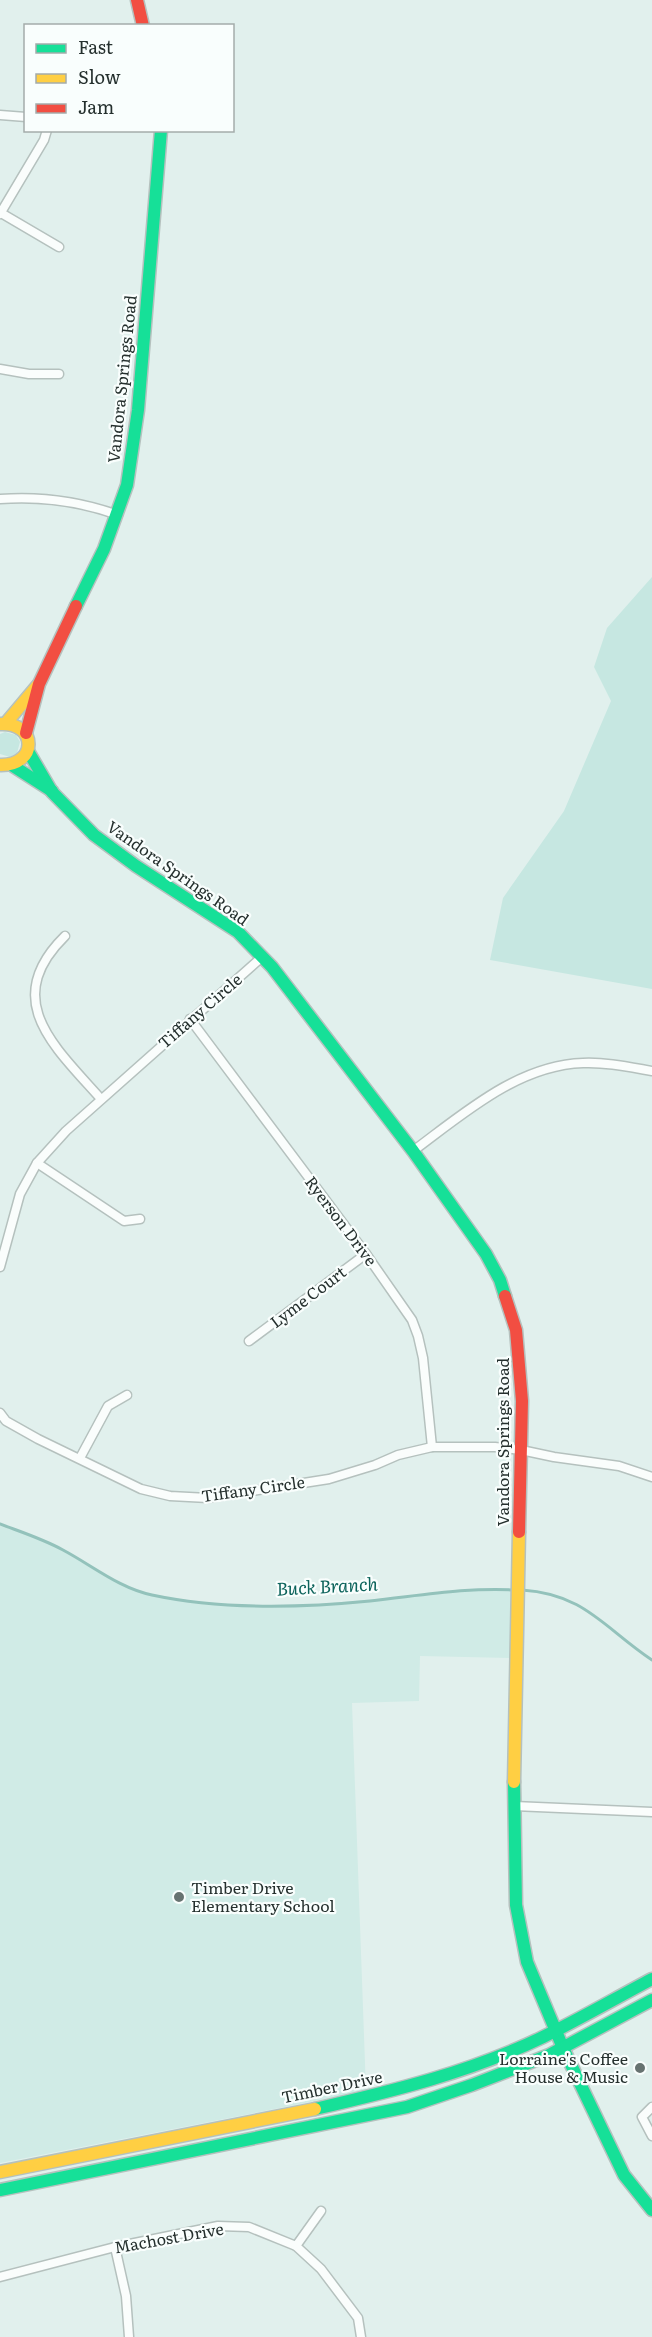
<svg xmlns="http://www.w3.org/2000/svg" width="652" height="2337" font-family="Literata,serif">
<style>
.built{fill:#d0ebe6}
.green{fill:#c6e7e1}
.lines{fill:none;stroke-linecap:round;stroke-linejoin:round}
.stream{stroke:#93c2bb;stroke-width:3}
.street-casing{stroke:#b5c1be;stroke-width:11}
.fast-casing{stroke:#b5c1be;stroke-width:15}
.slow-casing{stroke:#b5c1be;stroke-width:15}
.jam-casing{stroke:#b5c1be;stroke-width:15}
.street{stroke:#fafdfc;stroke-width:8}
.fast{stroke:#16e098;stroke-width:12}
.slow{stroke:#ffcf43;stroke-width:12}
.jam{stroke:#f24e42;stroke-width:12}
.poi-dot{fill:#677371;stroke:#f9fefd;stroke-width:2}
.labels{text-anchor:middle;stroke-width:4.5;stroke-linejoin:round;paint-order:stroke}
.street-label{font-size:16px;fill:#25302e;stroke:#f9fefd}
.poi-label{font-size:16px;fill:#25302e;stroke:#f9fefd;text-anchor:start}
.water-label{font-size:18px;font-style:italic;fill:#0c635b;stroke:#f9fefd}
</style>
<rect width="100%" height="100%" fill="#e1f0ed"/>
<!-- built -->
<path class="built" d="M 0,1524 L 47,1542 L 129,1589 L 153,1595 L 193,1601 L 246,1605 L 309,1605 L 464,1591 L 511,1590 L 510,1658 L 420,1656 L 419,1701 L 352,1703 L 366,2091 L 0,2163 Z"/>
<!-- green -->
<g class="green">
<path d="M 652,577 L 652,989 L 490,960 L 503,898 L 564,811 L 611,701 L 594,667 L 607,628 Z"/>
<path d="M 5,732 L 16,735 L 20,742 L 17,753 L 10,757 L 0,754 L 0,734 Z"/>
</g>
<g class="lines">
<!-- stream -->
<g class="stream">
<path d="M 0,1524 C 21,1532 43,1539 63,1550 C 93,1566 119,1588 152,1595 C 222,1610 299,1608 370,1601 C 418,1596 467,1587 515,1590"/>
<path d="M 522,1590 C 585,1594 604,1628 652,1660"/>
</g>
<!-- street casing -->
<g class="street-casing">
<g id="street">
<path d="M 0,115 L 26,117"/>
<path d="M 1,213 L 59,247"/>
<path d="M 0,214 L 44,140 L 47,130"/>
<path d="M 0,369 L 29,374 L 59,374"/>
<path d="M 0,499 C 41,496 79,501 118,515"/>
<path d="M 65,936 C 0,1000 54,1046 101,1099"/>
<path d="M 190,1019 L 366,1254 L 412,1320 L 418,1336 L 423,1358 L 432,1447"/>
<path d="M 413,1151 C 463,1114 518,1065 583,1063 C 606,1062 629,1067 652,1071"/>
<path d="M 37,1163 L 124,1221 L 140,1219"/>
<path d="M 0,1267 L 20,1194 L 37,1163 L 66,1131 L 262,957"/>
<path d="M 249,1341 L 366,1254"/>
<path d="M 0,1413 L 6,1421 L 38,1439 L 141,1489 L 170,1496 L 208,1498 L 329,1479 L 375,1465 L 398,1455 L 432,1447 L 495,1447 L 521,1450 L 554,1457 L 619,1466 L 652,1477"/>
<path d="M 80,1458 L 108,1406 L 127,1395"/>
<path d="M 514,1806 L 652,1812"/>
<path d="M 652,2107 L 642,2117 L 652,2136"/>
<path d="M 296,2246 L 321,2211"/>
<path d="M 115,2247 L 126,2296 L 129,2337"/>
<path d="M 0,2277 L 115,2247 L 218,2226 L 249,2227 L 296,2246 L 321,2269 L 358,2318 L 361,2337"/>
</g>
</g>
<!-- fast casing -->
<g class="fast-casing">
<g id="fast">
<path d="M 76,606 L 104,549 L 127,485 L 138,410 L 161,130"/>
<path d="M 28,751 L 52,792 L 94,835 L 136,866 L 238,932 L 272,967 L 413,1151 L 486,1254 L 500,1280 L 505,1296"/>
<path d="M 13,766 L 52,791"/>
<path d="M 514,1782 L 516,1905 L 527,1962 L 563,2048 L 624,2175 L 652,2210"/>
<path d="M 315,2109 C 393,2091 471,2072 543,2037 C 580,2019 616,1998 652,1979"/>
<path d="M 0,2190 L 407,2107 L 472,2085 L 549,2055 L 652,2000"/>
</g>
</g>
<!-- slow casing -->
<g class="slow-casing">
<g id="slow">
<path d="M 6,723 L 38,685"/>
<path d="M 0,724 C 38,722 38,766 0,765"/>
<path d="M 514,1782 L 519,1532"/>
<path d="M 0,2172 L 315,2109"/>
</g>
</g>
<!-- jam casing -->
<g class="jam-casing">
<g id="jam">
<path d="M 137,0 L 143,26"/>
<path d="M 26,733 L 39,684 L 76,606"/>
<path d="M 505,1296 L 516,1330 L 522,1401 L 519,1532"/>
</g>
</g>
<!-- street -->
<use href="#street" class="street"/>
<!-- fast -->
<use href="#fast" class="fast"/>
<!-- slow -->
<use href="#slow" class="slow"/>
<!-- jam -->
<use href="#jam" class="jam"/>
</g>
<!-- markers -->
<g class="poi-dot">
<circle cx="179" cy="1897" r="6"/>
<circle cx="640" cy="2068" r="6"/>
</g>
<g class="labels">
<!-- street labels -->
<g class="street-label">
<text transform="translate(122 379) rotate(-84)" y="6">Vandora Springs Road</text>
<text transform="translate(178 873) rotate(35)" y="6">Vandora Springs Road</text>
<text transform="translate(200 1011) rotate(-41)" y="6">Tiffany Circle</text>
<text transform="translate(341 1221) rotate(53)" y="6">Ryerson Drive</text>
<text transform="translate(308 1297) rotate(-37)" y="6">Lyme Court</text>
<text transform="translate(503 1442) rotate(-90)" y="6">Vandora Springs Road</text>
<text transform="translate(253 1489) rotate(-8)" y="6">Tiffany Circle</text>
<text transform="translate(332 2087) rotate(-12)" y="6">Timber Drive</text>
<text transform="translate(169 2238) rotate(-10)" y="6">Machost Drive</text>
</g>
<!-- poi labels -->
<g class="poi-label">
<text x="191" y="1894">Timber Drive<tspan x="191" dy="18">Elementary School</tspan></text>
<text x="628" y="2065" text-anchor="end">Lorraine's Coffee<tspan x="628" dy="18">House &amp; Music</tspan></text>
</g>
<!-- water labels -->
<g class="water-label">
<text transform="translate(327 1587) rotate(-3)" y="6">Buck Branch</text>
</g>
</g>
<!-- legend -->
<rect x="24" y="24" width="210" height="108" fill="#f9fefd" stroke="#a4acaa" stroke-width="1.5"/>
<rect x="36" y="44" width="30" height="9" fill="#16e098" stroke="#a4acaa" stroke-width="1.5"/>
<text x="78" y="54" font-size="18" fill="#25302e">Fast</text>
<rect x="36" y="74" width="30" height="9" fill="#ffcf43" stroke="#a4acaa" stroke-width="1.5"/>
<text x="78" y="84" font-size="18" fill="#25302e">Slow</text>
<rect x="36" y="104" width="30" height="9" fill="#f24e42" stroke="#a4acaa" stroke-width="1.5"/>
<text x="78" y="114" font-size="18" fill="#25302e">Jam</text>
</svg>
